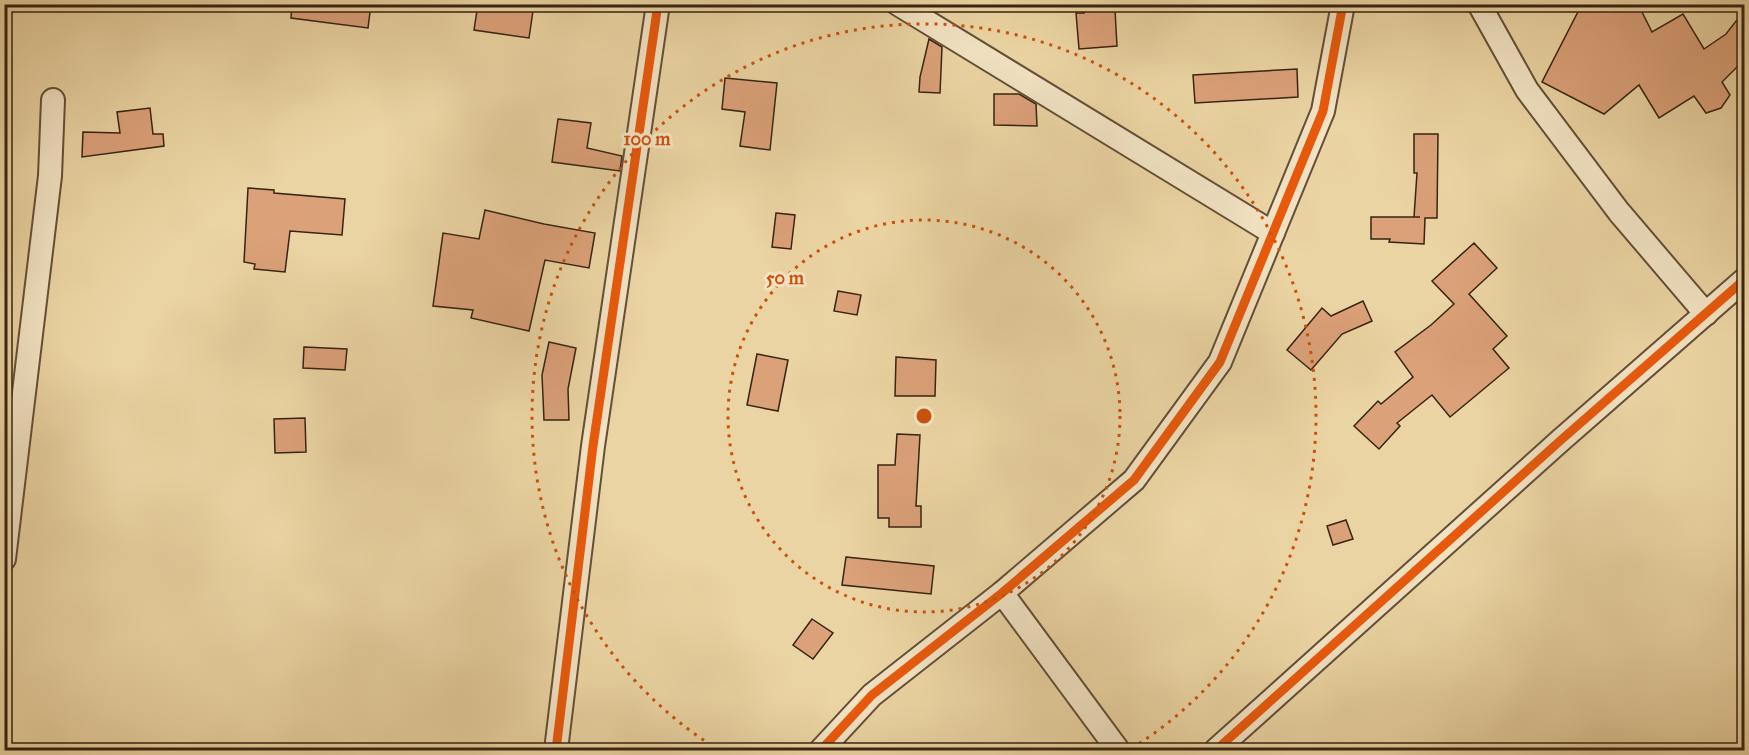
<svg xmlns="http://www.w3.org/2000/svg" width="1749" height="755" font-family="'IM FELL Great Primer',serif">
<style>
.building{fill:#dba179;stroke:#372312;stroke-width:1.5}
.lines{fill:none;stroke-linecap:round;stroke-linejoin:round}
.street-casing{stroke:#644f36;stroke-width:26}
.street{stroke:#f2e3c3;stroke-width:22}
.cycleway-casing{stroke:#f2e3c3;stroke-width:13}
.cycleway{stroke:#e8590c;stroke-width:9}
.ring{fill:none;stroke:#cd510d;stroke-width:3;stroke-dasharray:3 6}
.centre{fill:#cd510d;stroke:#f2e3c3;stroke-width:3}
.ring-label{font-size:18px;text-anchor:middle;font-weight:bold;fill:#cd510d;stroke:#f2e3c3;stroke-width:6;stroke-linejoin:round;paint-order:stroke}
</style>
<rect width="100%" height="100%" fill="#ebd4a3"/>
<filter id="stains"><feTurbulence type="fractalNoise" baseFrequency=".00333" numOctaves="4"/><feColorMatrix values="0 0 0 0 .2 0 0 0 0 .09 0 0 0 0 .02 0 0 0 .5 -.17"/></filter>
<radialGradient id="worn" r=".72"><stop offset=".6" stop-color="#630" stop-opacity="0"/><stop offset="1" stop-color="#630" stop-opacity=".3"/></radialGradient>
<!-- building -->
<g class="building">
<path d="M 292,4 L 371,4 L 368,28 L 291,18 Z"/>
<path d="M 478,4 L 534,4 L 529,38 L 474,30 Z"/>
<path d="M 1582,4 L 1638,4 L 1652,32 L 1683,14 L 1704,49 L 1726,34 L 1744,11 L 1744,60 L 1722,82 L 1730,95 L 1721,108 L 1706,113 L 1694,96 L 1659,118 L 1639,85 L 1604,114 L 1542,82 Z"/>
<path d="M 1084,10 L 1115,10 L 1117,46 L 1079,49 L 1076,13 L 1084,13 Z"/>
<path d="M 929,39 L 942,47 L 940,93 L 919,92 L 920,77 Z"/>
<path d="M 1297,69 L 1298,97 L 1195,103 L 1193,75 Z"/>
<path d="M 725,78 L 777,83 L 770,150 L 740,146 L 745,112 L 722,109 Z"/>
<path d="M 994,94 L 1019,94 L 1036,104 L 1037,126 L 994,125 Z"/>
<path d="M 150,108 L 153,134 L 163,134 L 164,146 L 82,157 L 83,132 L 120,133 L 117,112 Z"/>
<path d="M 558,119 L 591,123 L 587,148 L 622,156 L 620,171 L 552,162 Z"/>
<path d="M 1414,134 L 1438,134 L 1437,218 L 1425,218 L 1424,244 L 1389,242 L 1390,239 L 1371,239 L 1371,217 L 1420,217 L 1414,217 L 1417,173 L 1414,173 Z"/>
<path d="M 248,188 L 274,190 L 274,193 L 345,199 L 342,235 L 290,231 L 285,272 L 254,269 L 255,264 L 244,262 Z"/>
<path d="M 485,210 L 544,224 L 595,233 L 589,268 L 545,260 L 529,331 L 471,318 L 473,310 L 433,306 L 443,233 L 479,239 Z"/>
<path d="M 776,213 L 795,215 L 791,249 L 772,247 Z"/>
<path d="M 1474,243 L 1497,268 L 1469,294 L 1507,336 L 1493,349 L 1509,368 L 1450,417 L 1432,395 L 1397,423 L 1400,426 L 1379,449 L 1354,426 L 1378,401 L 1381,404 L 1413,377 L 1395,352 L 1431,325 L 1454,304 L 1432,281 Z"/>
<path d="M 838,291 L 861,295 L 857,315 L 834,311 Z"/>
<path d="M 1363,301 L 1372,321 L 1342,334 L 1311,370 L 1287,350 L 1322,308 L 1331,316 Z"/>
<path d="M 549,342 L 576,348 L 568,389 L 569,420 L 544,420 L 542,375 Z"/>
<path d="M 304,347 L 347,349 L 345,370 L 303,368 Z"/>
<path d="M 757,354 L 788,360 L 778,411 L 747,405 Z"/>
<path d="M 896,357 L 936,360 L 935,396 L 895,396 Z"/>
<path d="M 305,418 L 306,452 L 275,453 L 274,419 Z"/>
<path d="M 897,434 L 920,435 L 916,506 L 921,506 L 921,527 L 889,527 L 889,518 L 878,518 L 878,465 L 895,465 Z"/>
<path d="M 1346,520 L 1353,539 L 1333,545 L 1327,526 Z"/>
<path d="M 846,557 L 934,566 L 931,594 L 842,585 Z"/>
<path d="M 812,619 L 833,633 L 813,659 L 793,645 Z"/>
</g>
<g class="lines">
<!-- street casing -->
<g class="street-casing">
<g id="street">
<path d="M 898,4 L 1273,233"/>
<path d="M 1479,4 L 1527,90 L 1619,212 L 1706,314"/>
<path d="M 4,559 L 50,176 L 53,100"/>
<path d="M 1002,593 L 1118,750"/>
<path d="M 556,750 L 593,446 L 658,4"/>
<path d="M 821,750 L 872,695 L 1002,593 L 1134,480 L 1220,362 L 1323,111 L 1343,4"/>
<path d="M 1216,750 L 1561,440 L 1744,280"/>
</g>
</g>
<!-- street -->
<use href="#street" class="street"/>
<!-- cycleway casing -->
<g class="cycleway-casing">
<g id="cycleway">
<path d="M 556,750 L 593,446 L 658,4"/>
<path d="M 821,750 L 872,695 L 1002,593 L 1134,480 L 1220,362 L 1323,111 L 1343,4"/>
<path d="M 1216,750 L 1561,440 L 1744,280"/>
</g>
</g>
<!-- cycleway -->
<use href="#cycleway" class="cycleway"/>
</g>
<!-- distance rings -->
<g class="ring">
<circle cx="924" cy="416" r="196"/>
<path d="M719 750A392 392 0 1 1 1129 750"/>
</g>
<circle cx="924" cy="416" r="9" class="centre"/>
<g class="ring-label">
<text x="647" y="145">100 m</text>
<text x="785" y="284">50 m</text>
</g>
<!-- margin -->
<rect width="1749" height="755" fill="none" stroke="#ebd4a3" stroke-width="24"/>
<rect x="6" y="6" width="1737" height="743" fill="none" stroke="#372312" stroke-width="3"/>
<rect x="12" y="12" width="1725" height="731" fill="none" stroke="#372312" stroke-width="1.5"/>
<rect width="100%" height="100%" filter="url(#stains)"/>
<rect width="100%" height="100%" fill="url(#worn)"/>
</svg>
